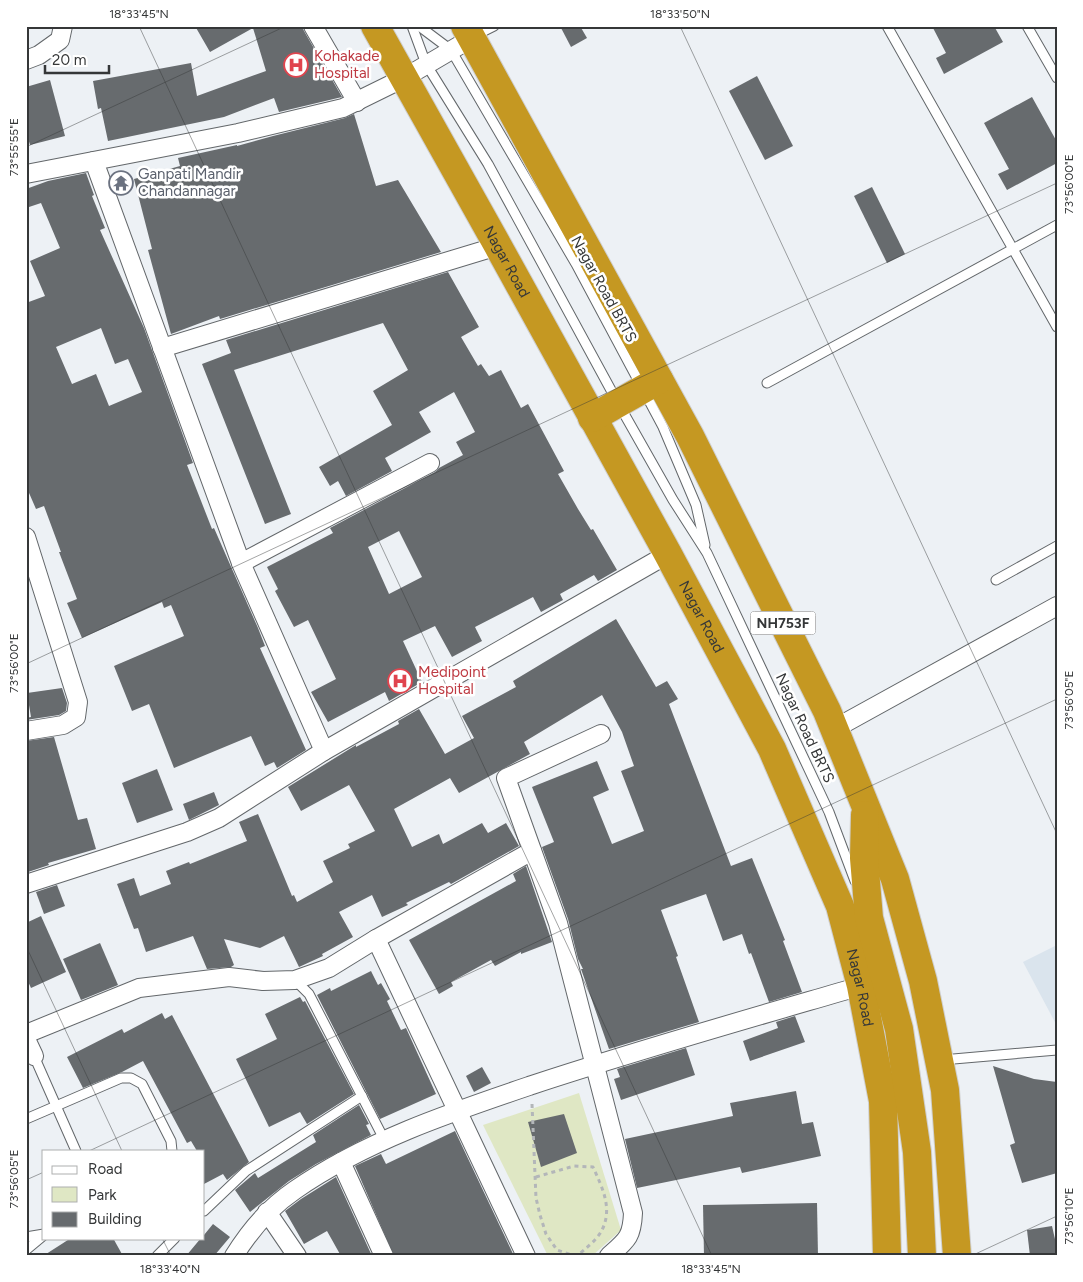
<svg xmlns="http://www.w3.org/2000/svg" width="1083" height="1282" font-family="Figtree,sans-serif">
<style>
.built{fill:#dae4ed}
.green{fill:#dfe7c4}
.building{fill:#676b6e;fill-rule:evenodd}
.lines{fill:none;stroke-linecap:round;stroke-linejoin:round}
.lane-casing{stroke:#63676a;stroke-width:11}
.street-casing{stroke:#63676a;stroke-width:20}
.highway-casing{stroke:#cfcfcf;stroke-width:30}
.path{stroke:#b3b6b9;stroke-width:3;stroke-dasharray:4 4;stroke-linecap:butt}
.lane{stroke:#fff;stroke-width:9}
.street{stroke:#fff;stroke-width:18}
.highway{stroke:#c59822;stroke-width:28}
.ticks{fill:none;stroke:#353738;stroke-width:1;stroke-opacity:0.45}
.labels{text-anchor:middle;stroke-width:5;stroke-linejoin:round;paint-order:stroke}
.shield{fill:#fff;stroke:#727374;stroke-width:1}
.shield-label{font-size:14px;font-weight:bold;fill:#353738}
.health-label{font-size:15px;fill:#be3a42;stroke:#fff;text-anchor:start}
.worship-label{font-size:15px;fill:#5b616d;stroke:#fff;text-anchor:start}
.street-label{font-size:15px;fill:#353738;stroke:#fff}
.neatline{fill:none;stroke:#353738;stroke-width:2}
.ticks-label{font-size:12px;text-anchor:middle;fill:#353738}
</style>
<rect width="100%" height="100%" fill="#edf1f5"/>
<!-- built -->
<path class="built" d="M 1057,945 L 1057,1026 L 1023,962 Z"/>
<!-- green -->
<path class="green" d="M 579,1093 L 621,1230 L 592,1256 L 548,1256 L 483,1125 Z"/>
<!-- building -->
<g class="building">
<path d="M 195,26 L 302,26 L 304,31 L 342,97 L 279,112 L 274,98 L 224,117 L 108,141 L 101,108 L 98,109 L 93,81 L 191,63 L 197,96 L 266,71 L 253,28 L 210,52 Z"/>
<path d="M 560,26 L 580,26 L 587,38 L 571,47 Z"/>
<path d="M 932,26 L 994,26 L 1003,42 L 944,74 L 936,58 L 946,53 Z"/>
<path d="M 757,76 L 793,146 L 765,160 L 729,91 Z"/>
<path d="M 50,80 L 65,136 L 30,145 L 26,131 L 26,87 Z"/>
<path d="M 1032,97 L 1057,142 L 1057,163 L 1007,190 L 998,174 L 1009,169 L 984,123 Z"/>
<path d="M 354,114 L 376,186 L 398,180 L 441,252 L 220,319 L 219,316 L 171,334 L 148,250 L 152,249 L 134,179 L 180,166 L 178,158 L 237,145 L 237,146 L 273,136 L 345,118 Z"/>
<path d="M 86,173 L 94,195 L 92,196 L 105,228 L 100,230 L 144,328 L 193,463 L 187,465 L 212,529 L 214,528 L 258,628 L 265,646 L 260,648 L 306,750 L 277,768 L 274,762 L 265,766 L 251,736 L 174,768 L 149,704 L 132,711 L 114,666 L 184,636 L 171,605 L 164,608 L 162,602 L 82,638 L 67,603 L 77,599 L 59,552 L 61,552 L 44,506 L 36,509 L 26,486 L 26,303 L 45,296 L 30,261 L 60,248 L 41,203 L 26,208 L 26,189 L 48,181 ZM 101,328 L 115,364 L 128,359 L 142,392 L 109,406 L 96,374 L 72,384 L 56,347 Z"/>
<path d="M 872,187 L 905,254 L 887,263 L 854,196 Z"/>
<path d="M 448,272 L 479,327 L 461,337 L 478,366 L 481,364 L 489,376 L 501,370 L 521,408 L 528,404 L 564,471 L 558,474 L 578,509 L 591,530 L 593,529 L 617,570 L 598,581 L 594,575 L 560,594 L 563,600 L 541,612 L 533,597 L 475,627 L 482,641 L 452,657 L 435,626 L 403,641 L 422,682 L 389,701 L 385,692 L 328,722 L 311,692 L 336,679 L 308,620 L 294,627 L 275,591 L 278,589 L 267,567 L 333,533 L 330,528 L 435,472 L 439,468 L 463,455 L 456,442 L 475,432 L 454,392 L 419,412 L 431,432 L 385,458 L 392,471 L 346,496 L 338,481 L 330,486 L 319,467 L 392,425 L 373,391 L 408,370 L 383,323 L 234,370 L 291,514 L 265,524 L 202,364 L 231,353 L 226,340 ZM 399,531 L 422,577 L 389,594 L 368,547 Z"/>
<path d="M 616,619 L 656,687 L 667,681 L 678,699 L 669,704 L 731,866 L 752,858 L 785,940 L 783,941 L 802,992 L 769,1002 L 751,953 L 749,954 L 742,934 L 723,941 L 706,894 L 661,910 L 678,956 L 676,957 L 699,1022 L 609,1049 L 581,969 L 583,969 L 578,959 L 568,919 L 542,847 L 554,842 L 532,787 L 597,761 L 609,790 L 593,797 L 612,844 L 644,831 L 621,771 L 634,766 L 622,732 L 602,695 L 524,742 L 530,754 L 459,793 L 450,778 L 394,809 L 412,847 L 439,834 L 443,844 L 482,823 L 488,833 L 506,823 L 519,846 L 451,884 L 449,882 L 406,903 L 408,905 L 382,917 L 372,895 L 339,912 L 353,937 L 322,954 L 323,956 L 299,967 L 284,936 L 260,948 L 224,939 L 234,965 L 231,967 L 207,969 L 193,936 L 146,952 L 138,928 L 134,929 L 117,884 L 134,878 L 140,896 L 171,884 L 166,871 L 189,862 L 190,864 L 247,841 L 239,822 L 258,814 L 292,896 L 294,895 L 297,902 L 333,882 L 323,861 L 350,848 L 348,844 L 375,831 L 349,785 L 301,811 L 288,787 L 356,745 L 356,747 L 399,724 L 398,721 L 419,709 L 445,754 L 474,738 L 462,716 L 516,687 L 513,681 Z"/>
<path d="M 62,688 L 67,703 L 66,711 L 59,715 L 26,720 L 26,718 L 31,717 L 27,693 Z"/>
<path d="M 54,737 L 78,820 L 87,818 L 96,849 L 48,863 L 49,865 L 28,872 L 26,867 L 26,741 Z"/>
<path d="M 157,769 L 173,810 L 137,823 L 122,783 Z"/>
<path d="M 214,792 L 219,805 L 189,820 L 183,804 Z"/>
<path d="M 526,866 L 552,942 L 521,954 L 521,952 L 495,966 L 491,960 L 451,982 L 453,986 L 439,994 L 409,940 L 516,881 L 513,874 Z"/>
<path d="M 57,885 L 65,906 L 44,914 L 36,892 Z"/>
<path d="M 41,916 L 66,972 L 31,988 L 26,977 L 26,923 Z"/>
<path d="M 100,943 L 118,985 L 81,1000 L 63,959 Z"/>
<path d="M 371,971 L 378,985 L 381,983 L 390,999 L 387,1001 L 401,1030 L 406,1028 L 436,1094 L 380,1119 L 317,995 L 330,988 L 331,991 Z"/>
<path d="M 300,997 L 303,1002 L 305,1001 L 354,1094 L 307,1124 L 300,1112 L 269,1127 L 236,1059 L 277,1039 L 265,1014 Z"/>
<path d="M 162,1013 L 165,1019 L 172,1015 L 249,1162 L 227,1180 L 223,1174 L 204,1184 L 204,1151 L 197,1151 L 191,1141 L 187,1143 L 143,1061 L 122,1072 L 83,1088 L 67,1057 L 122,1029 L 124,1033 Z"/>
<path d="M 795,1016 L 805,1042 L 750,1061 L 743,1041 L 778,1028 L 776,1022 Z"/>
<path d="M 686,1048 L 695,1075 L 621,1100 L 614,1079 L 620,1077 L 617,1069 Z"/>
<path d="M 993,1066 L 1034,1079 L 1057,1082 L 1057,1173 L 1022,1183 L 1010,1145 L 1015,1143 Z"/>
<path d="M 482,1067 L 491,1083 L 474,1092 L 466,1076 Z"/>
<path d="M 796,1091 L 802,1124 L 813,1122 L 821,1156 L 742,1173 L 740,1167 L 637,1188 L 625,1139 L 733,1116 L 730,1103 Z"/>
<path d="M 359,1105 L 369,1124 L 366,1125 L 371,1135 L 316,1164 L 289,1181 L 250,1212 L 235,1190 L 255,1173 L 258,1178 L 316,1142 L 313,1135 Z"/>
<path d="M 564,1114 L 577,1153 L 541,1167 L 528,1122 Z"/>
<path d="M 455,1131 L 514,1256 L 394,1256 L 355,1166 L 381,1154 L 386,1164 Z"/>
<path d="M 336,1177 L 372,1256 L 341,1256 L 327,1231 L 304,1244 L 285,1211 L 301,1199 Z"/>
<path d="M 817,1203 L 818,1256 L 704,1256 L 703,1205 Z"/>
<path d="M 213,1224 L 230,1237 L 214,1256 L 186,1256 L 201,1238 L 204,1238 L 204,1235 Z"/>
<path d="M 1052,1226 L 1057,1248 L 1057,1256 L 1030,1256 L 1027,1230 Z"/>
<path d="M 71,1238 L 113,1238 L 123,1256 L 43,1256 Z"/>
</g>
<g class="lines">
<!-- lane casing -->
<g class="lane-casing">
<g id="lane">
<path d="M 412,26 L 426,64 L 488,164 L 618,403 L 673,500 L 707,553 L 829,812 L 855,881"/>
<path d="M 419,26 L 451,50 L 576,264 L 663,427 L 696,505 L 705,545"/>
<path d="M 887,26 L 1057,327"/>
<path d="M 1027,26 L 1057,78"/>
<path d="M 474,36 L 494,26"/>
<path d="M 767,383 L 1057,225"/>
<path d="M 996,580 L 1057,546"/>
<path d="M 295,980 L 309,994 L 385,1141"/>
<path d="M 34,1056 L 76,1151"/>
<path d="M 942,1060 L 1057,1050"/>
<path d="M 26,1119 L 121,1078 L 131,1078 L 142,1084 L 171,1141 L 172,1151"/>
<path d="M 204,1211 L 246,1171 L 362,1096"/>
<path d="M 26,1237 L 44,1234"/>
<path d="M 26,1250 L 44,1235"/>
<path d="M 157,1256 L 175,1238"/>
</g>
</g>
<!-- street casing -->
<g class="street-casing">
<g id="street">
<path d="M 313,26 L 357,102"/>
<path d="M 26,60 L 39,55 L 60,40 L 63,26"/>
<path d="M 94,161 L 241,563 L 324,751"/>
<path d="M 26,174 L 238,133 L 343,108 L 404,78 L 472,38"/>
<path d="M 162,348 L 498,246"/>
<path d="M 26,537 L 78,702 L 76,717 L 63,725 L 26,731"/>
<path d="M 241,563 L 430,463"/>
<path d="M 834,729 L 1057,606"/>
<path d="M 601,734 L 506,778 L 558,923 L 633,1213 C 632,1237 627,1240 609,1256"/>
<path d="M 26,884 L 187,832 L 219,818 L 324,751 L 668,554"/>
<path d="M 376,939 L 526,1256"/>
<path d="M 26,1034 L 139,988 L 229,977 L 263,981 L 295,980 L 329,968 L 376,939 L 532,851"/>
<path d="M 26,1039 L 34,1056"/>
<path d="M 341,1162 L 384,1256"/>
<path d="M 267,1212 L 297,1256"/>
<path d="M 234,1256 C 250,1230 270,1207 295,1190 C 365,1141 452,1112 532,1085 C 641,1049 751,1018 861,986"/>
</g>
</g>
<!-- highway casing -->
<g class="highway-casing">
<g id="highway">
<path id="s1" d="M 375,26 L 498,246 L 668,554 L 772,749 L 840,906 L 861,986 L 883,1101 L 887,1256"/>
<path d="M 465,26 L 690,436 L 827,711 L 895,879 L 923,981 L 945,1090 L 957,1256"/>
<path d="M 592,418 L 659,380"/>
<path d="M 865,815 L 864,858 L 869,918 L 899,1029 L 917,1152 L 922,1256"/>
</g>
</g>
<!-- path -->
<g class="path">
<path d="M 532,1104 L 536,1198 L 540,1215 L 546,1234 L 557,1250 L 575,1256"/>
<path d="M 536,1177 L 574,1166 L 593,1167 C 602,1187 613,1208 602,1230 C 597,1240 585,1249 577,1256"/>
</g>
<!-- lane -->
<use href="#lane" class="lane"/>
<!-- street -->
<use href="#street" class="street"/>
<!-- highway -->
<use href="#highway" class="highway"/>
</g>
<!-- ticks -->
<path class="ticks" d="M 139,26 L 712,1256M 680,26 L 1057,834M 26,147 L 286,26M 26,664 L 1057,183M 26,946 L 122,1151M 89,1151 L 1057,699M 26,1180 L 44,1172M 162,1238 L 171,1256M 971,1256 L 1057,1216"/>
<!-- icons -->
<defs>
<g id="hospital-ring" transform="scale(1.25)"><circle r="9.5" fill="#fff" stroke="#e0444e" stroke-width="1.5"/><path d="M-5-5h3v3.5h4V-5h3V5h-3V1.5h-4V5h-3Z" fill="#e0444e"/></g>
<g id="temple-ring" transform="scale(1.25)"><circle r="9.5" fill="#fff" stroke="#6b7280" stroke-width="1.5"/><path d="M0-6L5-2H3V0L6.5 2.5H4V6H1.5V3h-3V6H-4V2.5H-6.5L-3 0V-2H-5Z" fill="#6b7280"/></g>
</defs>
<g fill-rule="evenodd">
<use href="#hospital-ring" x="296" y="65"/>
<use href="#temple-ring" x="121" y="183"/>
<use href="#hospital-ring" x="400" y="681"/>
</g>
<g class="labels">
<!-- shield labels -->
<rect class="shield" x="750.5" y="611.5" width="65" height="23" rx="4"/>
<g class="shield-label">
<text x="783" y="628">NH753F</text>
</g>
<!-- health labels -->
<g class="health-label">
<text x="314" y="61">Kohakade<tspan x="314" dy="17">Hospital</tspan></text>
<text x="418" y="677">Medipoint<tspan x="418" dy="17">Hospital</tspan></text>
</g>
<!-- worship labels -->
<g class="worship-label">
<text x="138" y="179">Ganpati Mandir<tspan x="138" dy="17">Chandannagar</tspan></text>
</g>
<!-- street labels -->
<g class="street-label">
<text dy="5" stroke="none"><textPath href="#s1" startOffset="270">Nagar Road</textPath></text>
<text transform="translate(604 289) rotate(61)" y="5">Nagar Road BRTS</text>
<text dy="5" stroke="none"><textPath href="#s1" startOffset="675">Nagar Road</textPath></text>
<text transform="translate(805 728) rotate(65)" y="5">Nagar Road BRTS</text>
<text dy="5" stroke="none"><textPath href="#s1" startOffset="1080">Nagar Road</textPath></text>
</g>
</g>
<!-- border -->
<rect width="1083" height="1282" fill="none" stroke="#ffffff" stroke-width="55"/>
<!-- legend -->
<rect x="42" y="1150" width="162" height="90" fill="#ffffff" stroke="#aeafaf"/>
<rect x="52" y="1166" width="25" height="8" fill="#ffffff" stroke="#aeafaf"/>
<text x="88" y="1174" font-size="15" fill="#353738">Road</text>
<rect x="52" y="1187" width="25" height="15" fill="#dfe7c4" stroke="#aeafaf"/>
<text x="88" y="1200" font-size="15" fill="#353738">Park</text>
<rect x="52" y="1212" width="25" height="15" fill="#676b6e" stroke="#aeafaf"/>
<text x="88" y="1224" font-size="15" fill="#353738">Building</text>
<!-- scale -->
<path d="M45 65v8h64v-8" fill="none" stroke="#353738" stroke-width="2.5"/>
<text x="52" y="65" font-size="15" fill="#353738" stroke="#ffffff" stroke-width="4" paint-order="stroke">20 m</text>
<rect x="28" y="28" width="1028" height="1226" class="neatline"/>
<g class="ticks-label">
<text x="139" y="18">18°33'45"N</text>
<text x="680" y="18">18°33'50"N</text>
<text transform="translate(14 147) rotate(-90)" y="4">73°55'55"E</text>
<text transform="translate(1069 184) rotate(-90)" y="4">73°56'00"E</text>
<text transform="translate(14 663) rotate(-90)" y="4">73°56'00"E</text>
<text transform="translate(1069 700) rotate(-90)" y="4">73°56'05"E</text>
<text transform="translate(14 1179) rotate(-90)" y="4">73°56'05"E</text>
<text transform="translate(1069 1216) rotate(-90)" y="4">73°56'10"E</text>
<text x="170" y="1273">18°33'40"N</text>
<text x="711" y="1273">18°33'45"N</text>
</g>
</svg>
